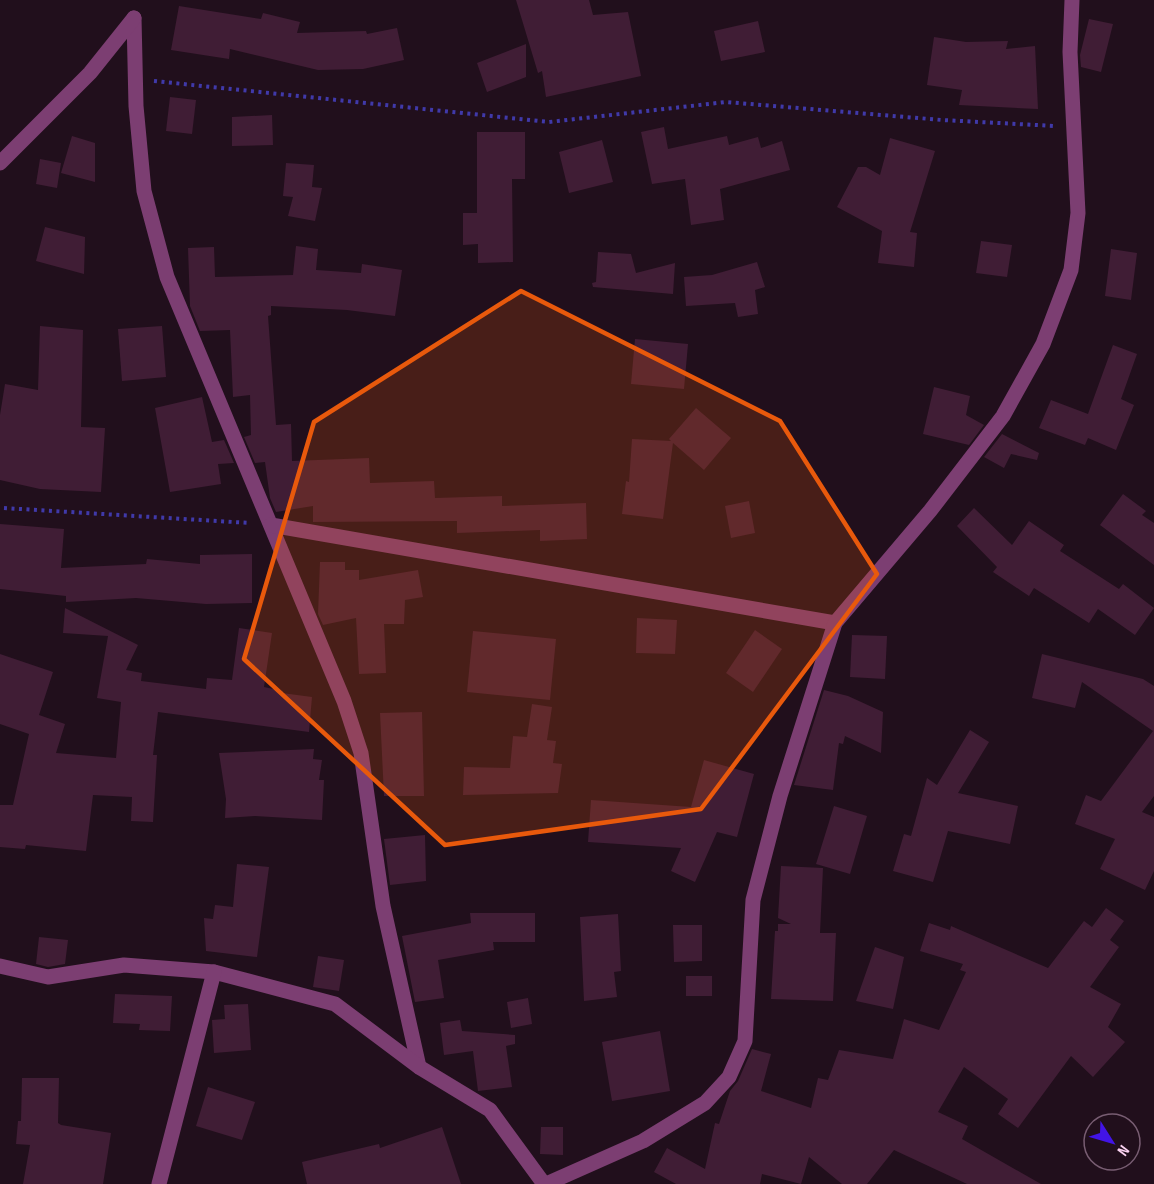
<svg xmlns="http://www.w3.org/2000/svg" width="1154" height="1184" font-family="'Sofia Sans Condensed',sans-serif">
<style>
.building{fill:#401d35}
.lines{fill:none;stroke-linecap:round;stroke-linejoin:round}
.path{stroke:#4039a9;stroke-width:4;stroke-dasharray:3 4.5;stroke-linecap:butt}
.minor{stroke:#7c3e72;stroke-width:15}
.marked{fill:#e8590c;fill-opacity:0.2;stroke:#e8590c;stroke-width:4.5;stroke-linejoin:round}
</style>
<rect width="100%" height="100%" fill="#210f1c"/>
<!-- building -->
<g class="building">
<path d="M 516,0 L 589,0 L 593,15 L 628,12 L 641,76 L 546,97 L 542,71 L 538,73 Z"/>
<path d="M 179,6 L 261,19 L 263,13 L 300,22 L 297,33 L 366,31 L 367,34 L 397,28 L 404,60 L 363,69 L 318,70 L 230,49 L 229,59 L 171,50 Z"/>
<path d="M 1089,19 L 1113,24 L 1101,72 L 1081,67 L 1080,55 Z"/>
<path d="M 758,21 L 765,52 L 721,61 L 714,31 Z"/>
<path d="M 934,37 L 966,42 L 1008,41 L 1006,49 L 1035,46 L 1038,109 L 959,105 L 962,90 L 927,85 Z"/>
<path d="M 526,44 L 526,77 L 487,92 L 477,63 Z"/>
<path d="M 170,97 L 196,100 L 192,134 L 166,131 Z"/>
<path d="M 272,115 L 273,145 L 232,146 L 232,117 Z"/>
<path d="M 664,127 L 668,149 L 727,136 L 729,145 L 758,137 L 761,148 L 782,141 L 790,170 L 720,189 L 724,220 L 691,225 L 685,179 L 652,184 L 641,132 Z"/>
<path d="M 477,132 L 525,132 L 525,179 L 512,179 L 513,262 L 478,263 L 478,244 L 463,245 L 463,213 L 477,213 Z"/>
<path d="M 72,136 L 95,143 L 95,182 L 61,173 Z"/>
<path d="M 890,138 L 935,151 L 910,232 L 917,233 L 914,267 L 878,263 L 882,231 L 837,207 L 858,167 L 866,167 L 880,175 Z"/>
<path d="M 602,140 L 613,182 L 569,193 L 559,152 Z"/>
<path d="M 40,159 L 61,163 L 57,188 L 36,184 Z"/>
<path d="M 286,163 L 314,165 L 312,187 L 322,188 L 315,221 L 288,216 L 293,197 L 283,196 Z"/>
<path d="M 45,227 L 85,237 L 84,274 L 36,261 Z"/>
<path d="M 981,241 L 1012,245 L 1007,277 L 976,273 Z"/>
<path d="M 296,246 L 318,249 L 316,270 L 361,273 L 362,264 L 402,270 L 395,316 L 347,310 L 271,306 L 271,315 L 268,316 L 276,425 L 291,424 L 292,461 L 369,458 L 370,483 L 434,481 L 435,498 L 502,496 L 502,506 L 586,503 L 587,539 L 540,541 L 540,530 L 457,533 L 457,521 L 313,522 L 313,506 L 276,512 L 270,498 L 265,462 L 255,463 L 244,437 L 251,435 L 250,395 L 233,397 L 230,330 L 200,331 L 190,306 L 188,248 L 214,247 L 215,277 L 293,275 Z"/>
<path d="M 1111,249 L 1137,253 L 1131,300 L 1105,296 Z"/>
<path d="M 598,252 L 631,254 L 636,273 L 675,263 L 673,294 L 593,287 L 592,283 L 596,282 Z"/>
<path d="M 757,262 L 765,287 L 755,290 L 758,314 L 738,317 L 735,303 L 686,306 L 684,277 L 712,275 Z"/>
<path d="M 40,326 L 83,330 L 81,427 L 105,428 L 101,492 L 40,489 L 0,480 L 0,415 L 5,384 L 38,390 Z"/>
<path d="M 162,326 L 166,377 L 122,381 L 118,329 Z"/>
<path d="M 635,339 L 688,344 L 684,389 L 631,384 Z"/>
<path d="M 1113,345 L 1137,354 L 1121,399 L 1134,405 L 1116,450 L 1088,438 L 1085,445 L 1039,428 L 1051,400 L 1088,414 Z"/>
<path d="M 934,387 L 970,396 L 966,415 L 984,425 L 969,445 L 923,434 Z"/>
<path d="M 202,397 L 212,442 L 224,440 L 234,463 L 218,464 L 221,484 L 170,492 L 155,408 Z"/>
<path d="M 696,408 L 731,438 L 704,470 L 673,443 L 663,519 L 622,514 L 626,481 L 629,482 L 632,439 L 671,441 L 669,439 Z"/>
<path d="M 1002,434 L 1039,453 L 1037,460 L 1011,454 L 1004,468 L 984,457 Z"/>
<path d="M 1123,494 L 1146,511 L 1142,515 L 1154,523 L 1154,565 L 1100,525 Z"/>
<path d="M 749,501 L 755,533 L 731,538 L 725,506 Z"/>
<path d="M 974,508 L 1012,545 L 1029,521 L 1064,545 L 1060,551 L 1119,589 L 1123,584 L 1154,608 L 1135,635 L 1098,609 L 1089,623 L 1034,588 L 1029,596 L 993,572 L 997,567 L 957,526 Z"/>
<path d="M 0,524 L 64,529 L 61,568 L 146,564 L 147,559 L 200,564 L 200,555 L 252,554 L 252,603 L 206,604 L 136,598 L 66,602 L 66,596 L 0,589 Z"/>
<path d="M 320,562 L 345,562 L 345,570 L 359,570 L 359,580 L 418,570 L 423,597 L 405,600 L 404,624 L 384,624 L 386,673 L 359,674 L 356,618 L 323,625 L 318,614 Z"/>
<path d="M 65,608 L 138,645 L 126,670 L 142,673 L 141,681 L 206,689 L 207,678 L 232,680 L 239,628 L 272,633 L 264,687 L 283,691 L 282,693 L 312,697 L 309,732 L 158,712 L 153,755 L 157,755 L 153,822 L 131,821 L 132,797 L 93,795 L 86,851 L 26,845 L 25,849 L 0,847 L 0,805 L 13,805 L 29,734 L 0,724 L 0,654 L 53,672 L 39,715 L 65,724 L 56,753 L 116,758 L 121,702 L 97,698 L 108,636 L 63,633 Z"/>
<path d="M 637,618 L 677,620 L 675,654 L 636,653 Z"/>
<path d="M 755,630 L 782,649 L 753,692 L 726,673 Z"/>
<path d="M 473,631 L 556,639 L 550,700 L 467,692 Z"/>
<path d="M 852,635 L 887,636 L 885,679 L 850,677 Z"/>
<path d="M 1042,654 L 1143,679 L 1154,686 L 1154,796 L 1142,812 L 1154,817 L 1154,871 L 1145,890 L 1100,869 L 1115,839 L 1075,824 L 1086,795 L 1101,801 L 1153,731 L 1082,682 L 1075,708 L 1032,698 Z"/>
<path d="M 824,690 L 848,696 L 883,712 L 881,753 L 845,736 L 843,744 L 839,743 L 833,790 L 794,785 Z"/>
<path d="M 532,704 L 552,707 L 547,740 L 556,741 L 553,763 L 562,764 L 558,793 L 463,795 L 464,767 L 510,768 L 513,736 L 527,737 Z"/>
<path d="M 422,712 L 424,796 L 384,796 L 380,713 Z"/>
<path d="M 970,730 L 989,742 L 958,793 L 1018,806 L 1010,844 L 948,831 L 933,882 L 893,871 L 904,834 L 911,836 L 927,778 L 937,785 Z"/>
<path d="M 314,749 L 313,759 L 322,760 L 319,780 L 324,780 L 322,820 L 255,816 L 225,818 L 226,799 L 219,753 Z"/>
<path d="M 704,760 L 754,774 L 737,837 L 717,832 L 695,882 L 671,871 L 681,848 L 588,842 L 591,800 L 691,807 Z"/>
<path d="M 834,806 L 867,816 L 850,874 L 816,864 Z"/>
<path d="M 425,835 L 426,881 L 390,885 L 384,839 Z"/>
<path d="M 237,864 L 269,867 L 257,957 L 206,951 L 204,918 L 213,919 L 215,905 L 233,907 Z"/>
<path d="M 781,866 L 823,868 L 820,933 L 836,933 L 833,1001 L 771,999 L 775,931 L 778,931 L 778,924 L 791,924 L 778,918 Z"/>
<path d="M 1106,908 L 1124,921 L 1110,940 L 1119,947 L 1090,987 L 1121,1004 L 1108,1027 L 1125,1042 L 1093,1077 L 1071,1056 L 1018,1128 L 998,1114 L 1008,1099 L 964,1067 L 938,1112 L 968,1126 L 962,1139 L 1041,1184 L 967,1184 L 894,1150 L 867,1184 L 842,1184 L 809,1157 L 801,1184 L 762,1174 L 760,1184 L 676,1184 L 654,1172 L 667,1148 L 705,1169 L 715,1123 L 719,1124 L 730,1091 L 738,1081 L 752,1049 L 771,1054 L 761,1091 L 811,1108 L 818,1078 L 828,1080 L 839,1050 L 893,1059 L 904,1019 L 939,1030 L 966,972 L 960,970 L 963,964 L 920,951 L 929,923 L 950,930 L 951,926 L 1048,968 L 1084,921 L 1092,927 Z"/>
<path d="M 470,913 L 535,913 L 535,942 L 493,942 L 494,950 L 438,960 L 444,998 L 415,1002 L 402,936 L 471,923 Z"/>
<path d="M 618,914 L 621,971 L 614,972 L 617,997 L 584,1001 L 580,917 Z"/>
<path d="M 673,925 L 702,925 L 702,961 L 674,962 Z"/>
<path d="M 39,937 L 68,940 L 65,964 L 48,967 L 36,964 Z"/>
<path d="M 875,947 L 904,957 L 893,1009 L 856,1001 Z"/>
<path d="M 318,956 L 344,960 L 339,991 L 313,987 Z"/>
<rect x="686" y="976" width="26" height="20"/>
<path d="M 115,994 L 172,996 L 170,1031 L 139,1030 L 140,1024 L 113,1023 Z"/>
<path d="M 528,998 L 532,1024 L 511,1028 L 507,1002 Z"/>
<path d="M 248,1004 L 251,1050 L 214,1053 L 212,1020 L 225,1019 L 224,1005 Z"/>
<path d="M 460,1020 L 462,1031 L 515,1035 L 515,1044 L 506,1046 L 512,1087 L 478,1091 L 473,1051 L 444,1055 L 440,1023 Z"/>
<path d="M 660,1031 L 670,1091 L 612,1101 L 602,1042 Z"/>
<path d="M 22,1078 L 59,1078 L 58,1123 L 61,1125 L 111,1133 L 103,1184 L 23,1184 L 30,1145 L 16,1144 L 18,1121 L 21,1121 Z"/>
<path d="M 208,1087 L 255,1102 L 242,1140 L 196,1126 Z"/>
<path d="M 442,1127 L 461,1184 L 307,1184 L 302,1162 L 379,1144 L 380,1148 Z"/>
<path d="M 541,1127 L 563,1127 L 563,1155 L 540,1154 Z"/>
</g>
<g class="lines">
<!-- path -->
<g class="path">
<path d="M 154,81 L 549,122 L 726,102 L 942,120 L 1055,126"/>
<path d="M 4,508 L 250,523"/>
</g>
<!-- minor -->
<g class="minor">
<path d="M 134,18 L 136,106 L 144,191 L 167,277 L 344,701 L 361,753 L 383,906 L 419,1067"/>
<path d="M 0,163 L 90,73 L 134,18"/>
<path d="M 271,525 L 835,623"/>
<path d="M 0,966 L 48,977 L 124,965 L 214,972 L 335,1004 L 419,1067 L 490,1110 L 544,1184"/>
<path d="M 159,1184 L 214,972"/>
<path d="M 546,1184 L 643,1141 L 705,1103 L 729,1077 L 745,1041 L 753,900 L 780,796 L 835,623 L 930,511 L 1003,416 L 1043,344 L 1071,270 L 1078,213 L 1070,52 L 1072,0"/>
</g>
</g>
<!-- marked area -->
<path class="marked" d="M 521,291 L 780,421 L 877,574 L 701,809 L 445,845 L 244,659 L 314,422 Z"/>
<!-- north arrow -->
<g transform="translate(1112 1142) rotate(127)"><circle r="28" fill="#210f1c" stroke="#785d72" stroke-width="1.5"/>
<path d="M0-4.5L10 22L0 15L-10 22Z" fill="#4214e6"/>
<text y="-9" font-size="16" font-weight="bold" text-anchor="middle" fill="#fbd3f2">N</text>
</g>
</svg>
